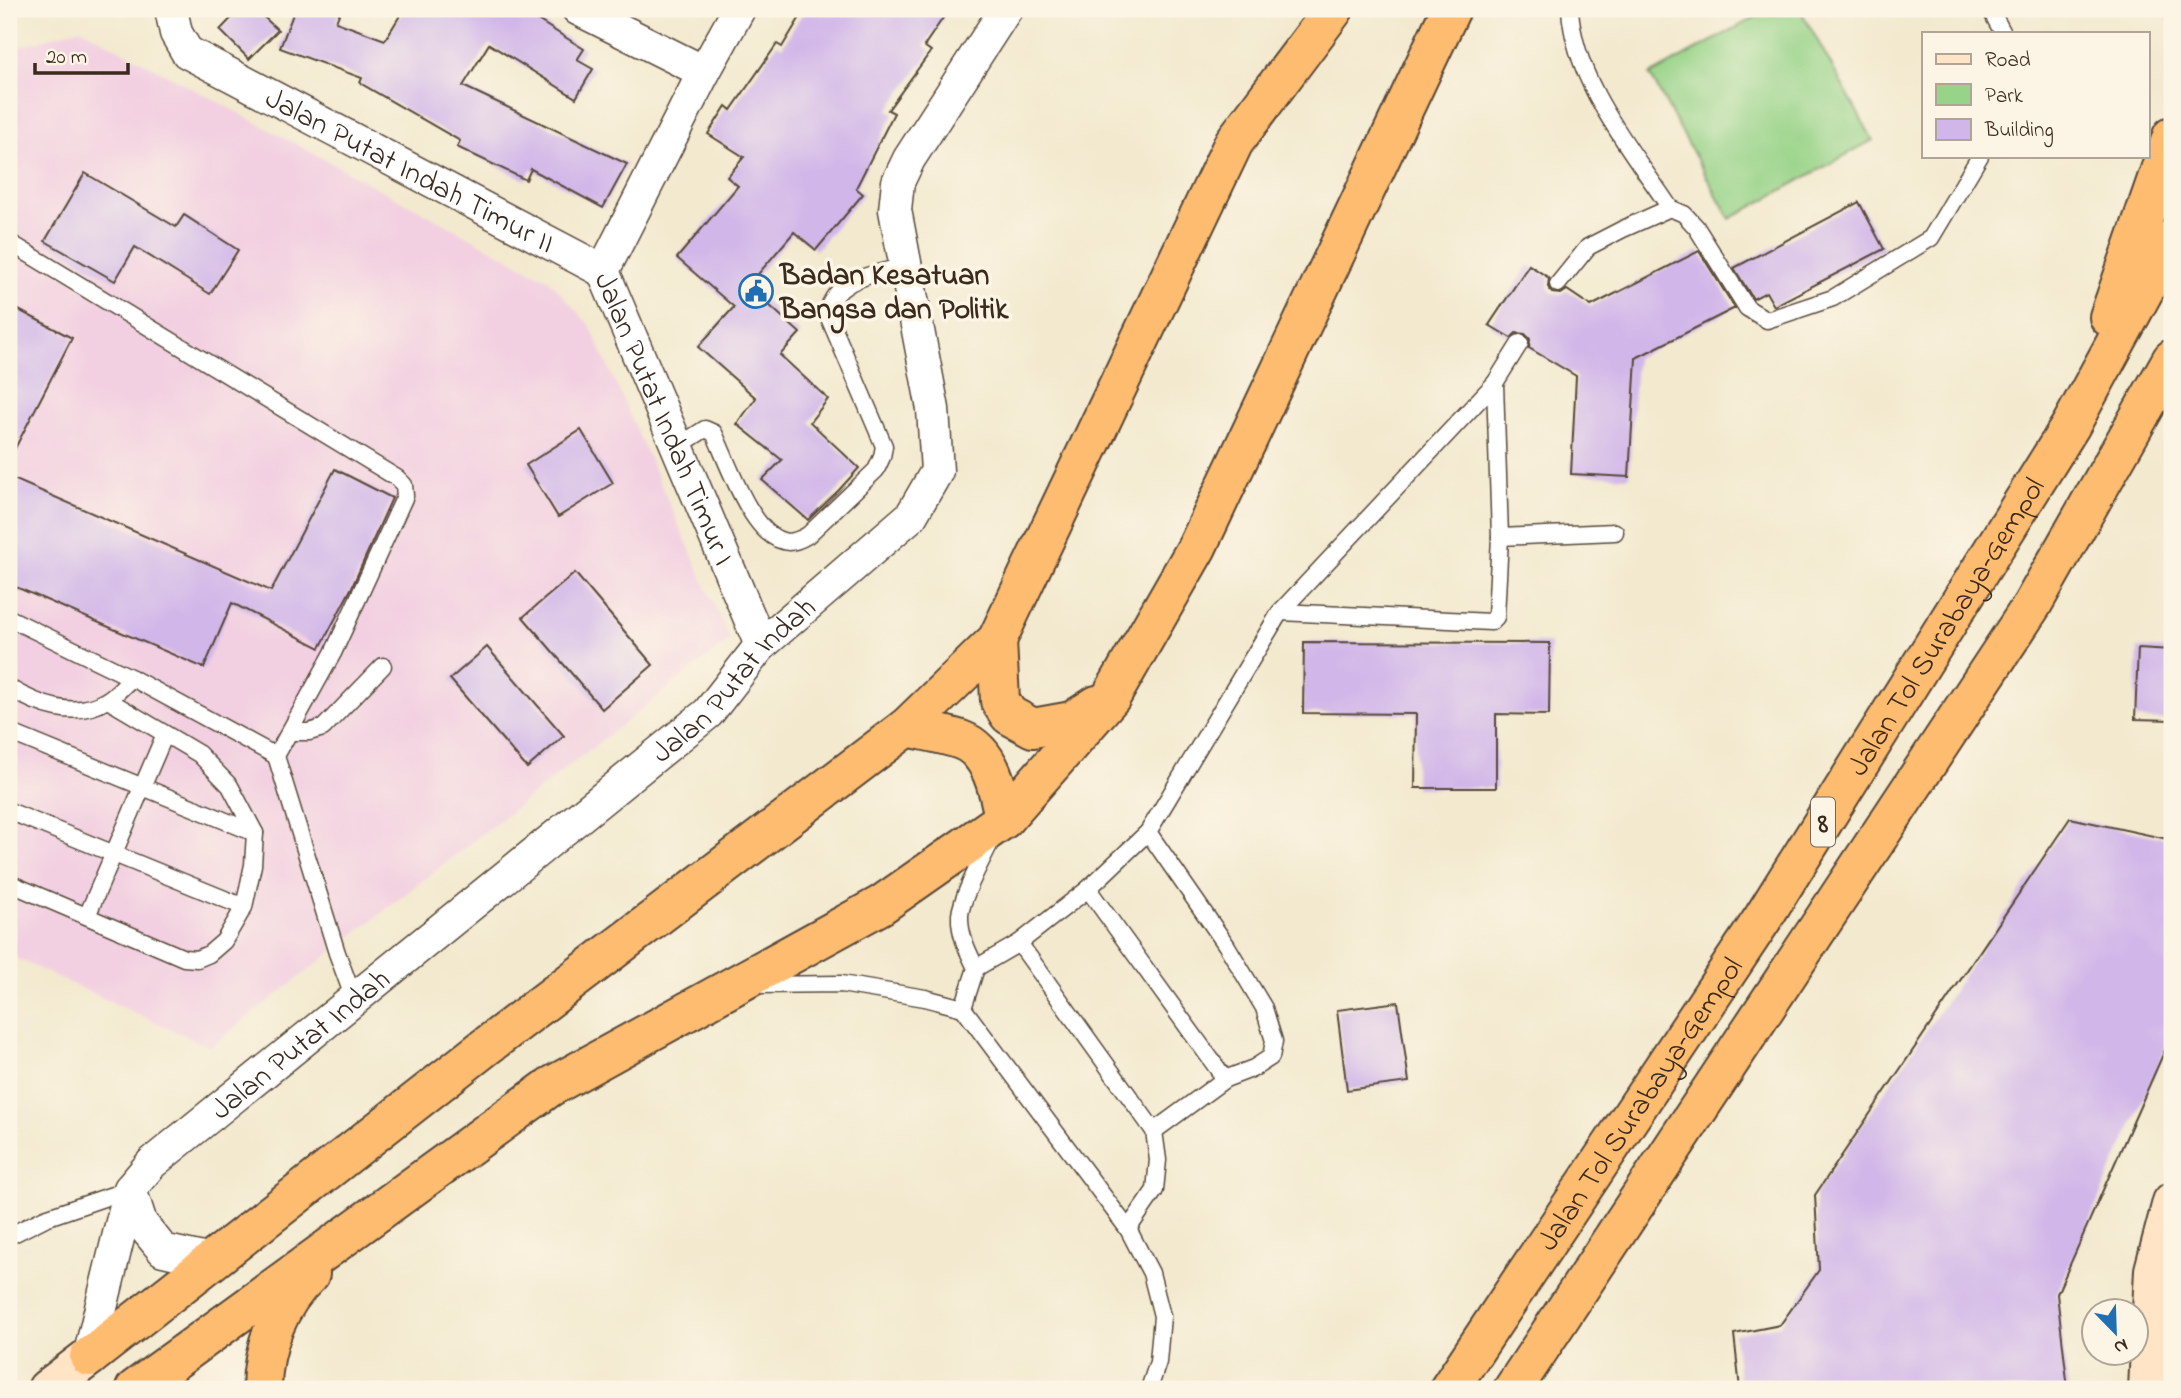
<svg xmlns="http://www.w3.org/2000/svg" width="2181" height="1398" font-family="'Indie Flower',sans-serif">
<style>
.built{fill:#f2cfe1}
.green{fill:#97d388;stroke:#697e53;stroke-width:2}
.building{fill:#d1b7e9}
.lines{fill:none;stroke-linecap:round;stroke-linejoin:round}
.lane-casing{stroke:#574739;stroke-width:19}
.street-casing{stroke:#574739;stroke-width:35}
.secondary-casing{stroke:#574739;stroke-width:42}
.highway-casing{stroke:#574739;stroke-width:42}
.lane{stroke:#fff;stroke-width:16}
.street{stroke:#fff;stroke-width:32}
.secondary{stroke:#ffe4c6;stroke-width:38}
.highway{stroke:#febc70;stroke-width:38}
.labels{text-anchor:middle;stroke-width:7;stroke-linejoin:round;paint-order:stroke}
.shield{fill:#fcf5e5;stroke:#75675a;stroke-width:2}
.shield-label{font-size:28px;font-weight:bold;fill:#3b2a1e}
.street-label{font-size:30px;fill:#3b2a1e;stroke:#fcf5e5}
.poi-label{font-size:30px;font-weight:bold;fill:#3b2a1e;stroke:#fcf5e5;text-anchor:start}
</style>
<rect width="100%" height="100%" fill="#fcf5e5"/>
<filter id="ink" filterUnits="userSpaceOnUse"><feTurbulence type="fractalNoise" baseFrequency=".0143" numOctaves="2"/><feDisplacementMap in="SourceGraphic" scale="14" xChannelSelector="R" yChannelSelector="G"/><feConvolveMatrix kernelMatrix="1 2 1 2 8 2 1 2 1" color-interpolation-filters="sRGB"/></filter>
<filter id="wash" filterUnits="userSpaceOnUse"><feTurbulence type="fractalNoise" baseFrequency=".00686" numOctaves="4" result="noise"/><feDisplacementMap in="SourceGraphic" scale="28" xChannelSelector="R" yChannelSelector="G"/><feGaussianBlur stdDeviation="1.57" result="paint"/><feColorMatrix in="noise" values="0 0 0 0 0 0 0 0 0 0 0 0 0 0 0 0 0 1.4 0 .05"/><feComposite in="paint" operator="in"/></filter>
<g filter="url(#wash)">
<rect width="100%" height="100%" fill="#f3e9cf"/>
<!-- built -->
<path class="built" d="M 80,28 L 549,280 L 590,326 L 730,640 L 210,1047 L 9,955 L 9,50 Z"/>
<!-- green -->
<path class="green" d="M 1770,9 L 1800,9 L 1873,140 L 1730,219 L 1650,75 Z"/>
<g id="blocks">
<!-- building -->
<g class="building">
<path d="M 240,9 L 255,9 L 278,30 L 249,59 L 220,30 Z"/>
<path d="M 295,9 L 341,9 L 336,22 L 385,40 L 404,9 L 512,9 L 527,17 L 528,14 L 584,49 L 577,60 L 593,69 L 576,98 L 489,44 L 463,86 L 627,164 L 603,208 L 531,169 L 526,180 L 457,147 L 460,141 L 360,83 L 362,78 L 280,48 Z"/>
<path d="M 805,9 L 949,9 L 924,46 L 931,51 L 888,110 L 894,113 L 856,188 L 863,194 L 816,250 L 794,232 L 748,286 L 800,333 L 780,355 L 828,399 L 810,422 L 859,468 L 839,490 L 808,520 L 762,480 L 782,460 L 737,424 L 756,398 L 698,347 L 734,307 L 677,258 L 738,186 L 727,177 L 744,157 L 708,134 L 726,106 L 731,110 L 777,44 L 782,47 Z"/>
<path d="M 85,173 L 176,227 L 184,215 L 238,250 L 210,294 L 135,247 L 115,281 L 45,241 Z"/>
<path d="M 1859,202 L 1884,249 L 1774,306 L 1766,292 L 1753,299 L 1734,268 Z"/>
<path d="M 1699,251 L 1735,308 L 1636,358 L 1629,477 L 1571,474 L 1576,376 L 1529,348 L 1530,339 L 1525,334 L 1516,333 L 1511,338 L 1489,325 L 1529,265 L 1549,278 L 1548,287 L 1552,293 L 1561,294 L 1567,290 L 1591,306 Z"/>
<path d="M 9,305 L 72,338 L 9,460 Z"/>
<path d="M 581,430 L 613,483 L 558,517 L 526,465 Z"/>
<path d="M 335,469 L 392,498 L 352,587 L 320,648 L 232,603 L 204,668 L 9,584 L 9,477 L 271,591 Z"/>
<path d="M 575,573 L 653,665 L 602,709 L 523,617 Z"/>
<path d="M 1304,642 L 1550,643 L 1549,715 L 1496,714 L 1496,788 L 1415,788 L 1416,714 L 1303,713 Z"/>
<path d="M 487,647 L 564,736 L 527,768 L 450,679 Z"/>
<path d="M 2138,648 L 2172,650 L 2172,720 L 2135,719 Z"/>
<path d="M 2070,818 L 2172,840 L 2172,1034 L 2057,1294 L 2068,1389 L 1740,1389 L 1734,1334 L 1780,1325 L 1819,1270 L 1815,1195 Z"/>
<path d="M 1398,1002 L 1409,1082 L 1347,1090 L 1337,1010 Z"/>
</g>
</g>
</g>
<g filter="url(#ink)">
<use href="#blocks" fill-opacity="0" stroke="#574739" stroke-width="2"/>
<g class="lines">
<!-- lane casing -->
<g class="lane-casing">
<g id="lane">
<path d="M 1570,9 C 1574,82 1631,149 1670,208"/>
<path d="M 1990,9 L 2003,33"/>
<path d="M 9,242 L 397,478 L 404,485 L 405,496 L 333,653 L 276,756 L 337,953 L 354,999"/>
<path d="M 1558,284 L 1588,247 L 1623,229 L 1670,208 L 1684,214 L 1696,227 L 1747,308 L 1767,320 L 1833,298 L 1931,238 L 1980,156"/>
<path d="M 1495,383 L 1520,343"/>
<path d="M 677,447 L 705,429 L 714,433 C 727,460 751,534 783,541 C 792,544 801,539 808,535 L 876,470 L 882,457 L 884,446 L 827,313 C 836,277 873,275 905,266"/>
<path d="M 1280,612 L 1491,622 L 1496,617 L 1500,537"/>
<path d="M 9,618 L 132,678 L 276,756"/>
<path d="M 9,688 C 38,705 75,720 107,700 C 116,695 124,685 132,678"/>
<path d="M 9,732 L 255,833"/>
<path d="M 290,732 L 309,732 L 323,728 L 383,666"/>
<path d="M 9,811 L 244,907"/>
<path d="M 9,883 L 184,958 L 197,959 L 209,954 L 224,941 L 244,907 L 253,865 L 255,833 L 230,786 L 199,754 L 108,700"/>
<path d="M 1088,889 L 1148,832"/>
<path d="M 87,916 L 165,734"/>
<path d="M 1019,943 L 1154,1131 L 1158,1160 L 1155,1190 L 1128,1229"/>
<path d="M 976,968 L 1019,943 L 1088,889 L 1225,1079"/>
<path d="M 755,985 L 841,984 L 925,998 L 963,1008 L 1128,1229 L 1151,1273 L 1162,1316 L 1158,1362 L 1149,1389"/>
<path d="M 963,1008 L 976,968 C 968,952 959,934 960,915 C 962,895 984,856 993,837"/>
<path d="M 1154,1131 L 1225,1079 L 1254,1068 L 1271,1057 L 1274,1041 L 1264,1008 L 1227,946 L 1148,832 L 1280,612 L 1495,383 L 1500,537 L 1615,532"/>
<path d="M 9,1236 L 45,1218 L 130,1189"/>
</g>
</g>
<!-- street casing -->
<g class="street-casing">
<g id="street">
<path id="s1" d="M 171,9 L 176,33 L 187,52 L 603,271"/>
<path d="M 578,9 L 704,72"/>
<path id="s2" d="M 739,9 L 704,72 L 603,271 L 761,645"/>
<path d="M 130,1189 L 141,1223 L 163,1250 L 212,1261"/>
<path id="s3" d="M 89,1357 L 130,1189 L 152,1163 L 708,713 L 761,645 L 911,516 L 937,471 L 933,409 L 895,210 L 898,182 L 909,159 L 1006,9"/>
</g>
</g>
<!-- secondary casing -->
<g class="secondary-casing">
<g id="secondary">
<path d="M 47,1389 L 89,1357"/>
<path d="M 2148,1389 L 2154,1270 L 2172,1202"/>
</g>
</g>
<!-- highway casing -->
<g class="highway-casing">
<g id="highway">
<path d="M 2109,317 L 2172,136"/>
<path d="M 997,640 L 1000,701 L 1009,715 L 1033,728 L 1072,721 L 1097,705"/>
<path d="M 907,727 C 924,731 944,734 961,740 C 991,751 999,791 1004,819"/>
<path d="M 89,1357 L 484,1048 L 907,727 L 997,640 L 1234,142 L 1334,9"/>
<path d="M 135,1389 L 550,1087 L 881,905 L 1004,819 L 1111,697 L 1197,547 L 1451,9"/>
<path d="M 262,1389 C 262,1347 279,1303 310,1274"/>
<path id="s4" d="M 1449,1389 L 1763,918 L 2071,425 L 2172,239"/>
<path d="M 1513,1389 L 2032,605 L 2172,359"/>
</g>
</g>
<!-- lane -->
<use href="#lane" class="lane"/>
<!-- street -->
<use href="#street" class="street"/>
<!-- secondary -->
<use href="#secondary" class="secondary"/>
<!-- highway -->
<use href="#highway" class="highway"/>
</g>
</g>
<!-- icons -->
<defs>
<g id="civic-ring" transform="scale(1.75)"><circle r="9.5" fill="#fcf5e5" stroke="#1f6fb2" stroke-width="1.5"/><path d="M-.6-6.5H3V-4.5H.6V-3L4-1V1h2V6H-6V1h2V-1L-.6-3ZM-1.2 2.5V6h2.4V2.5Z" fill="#1f6fb2"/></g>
</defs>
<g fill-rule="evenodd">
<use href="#civic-ring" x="756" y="291"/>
</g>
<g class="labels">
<!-- shield labels -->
<rect class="shield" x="1811" y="797.5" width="24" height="49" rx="5"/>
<g class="shield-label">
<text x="1823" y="832">8</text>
</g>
<!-- street labels -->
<g class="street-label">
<text dy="10" stroke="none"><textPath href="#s1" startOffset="299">Jalan Putat Indah Timur II</textPath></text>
<text dy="10" stroke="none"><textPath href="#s2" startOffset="455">Jalan Putat Indah Timur I</textPath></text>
<text dy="10" stroke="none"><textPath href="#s4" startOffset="910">Jalan Tol Surabaya–Gempol</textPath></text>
<text dy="10" stroke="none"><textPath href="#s3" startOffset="964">Jalan Putat Indah</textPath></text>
<text dy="10" stroke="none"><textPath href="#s3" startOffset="397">Jalan Putat Indah</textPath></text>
<text dy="10" stroke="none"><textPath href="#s4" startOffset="343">Jalan Tol Surabaya–Gempol</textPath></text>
</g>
<!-- poi labels -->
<g class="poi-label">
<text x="780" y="284">Badan Kesatuan<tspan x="780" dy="34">Bangsa dan Politik</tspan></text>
</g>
</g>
<!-- margin -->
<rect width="2181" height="1398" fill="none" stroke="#fcf5e5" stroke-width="35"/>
<!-- legend -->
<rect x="1922" y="32" width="228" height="126" fill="#fcf5e5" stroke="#afa495" stroke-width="2"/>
<rect x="1936" y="54" width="35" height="10" fill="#ffe4c6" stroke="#afa495" stroke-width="2"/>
<text x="1985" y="66" font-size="21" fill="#3b2a1e">Road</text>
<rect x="1936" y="84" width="35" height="21" fill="#97d388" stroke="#afa495" stroke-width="2"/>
<text x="1985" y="102" font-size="21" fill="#3b2a1e">Park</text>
<rect x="1936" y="119" width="35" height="21" fill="#d1b7e9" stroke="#afa495" stroke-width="2"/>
<text x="1985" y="136" font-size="21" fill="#3b2a1e">Building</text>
<!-- north arrow -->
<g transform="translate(2115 1332) rotate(157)"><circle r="33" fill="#fcf5e5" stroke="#afa495" stroke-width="2"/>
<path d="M0-5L12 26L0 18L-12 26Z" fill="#1f6fb2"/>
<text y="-10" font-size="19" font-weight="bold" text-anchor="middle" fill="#3b2a1e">N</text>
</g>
<!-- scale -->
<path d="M35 63v10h93v-10" fill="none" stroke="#3b2a1e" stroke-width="3.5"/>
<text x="46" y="63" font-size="21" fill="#3b2a1e" stroke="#fcf5e5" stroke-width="5" paint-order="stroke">20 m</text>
</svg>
